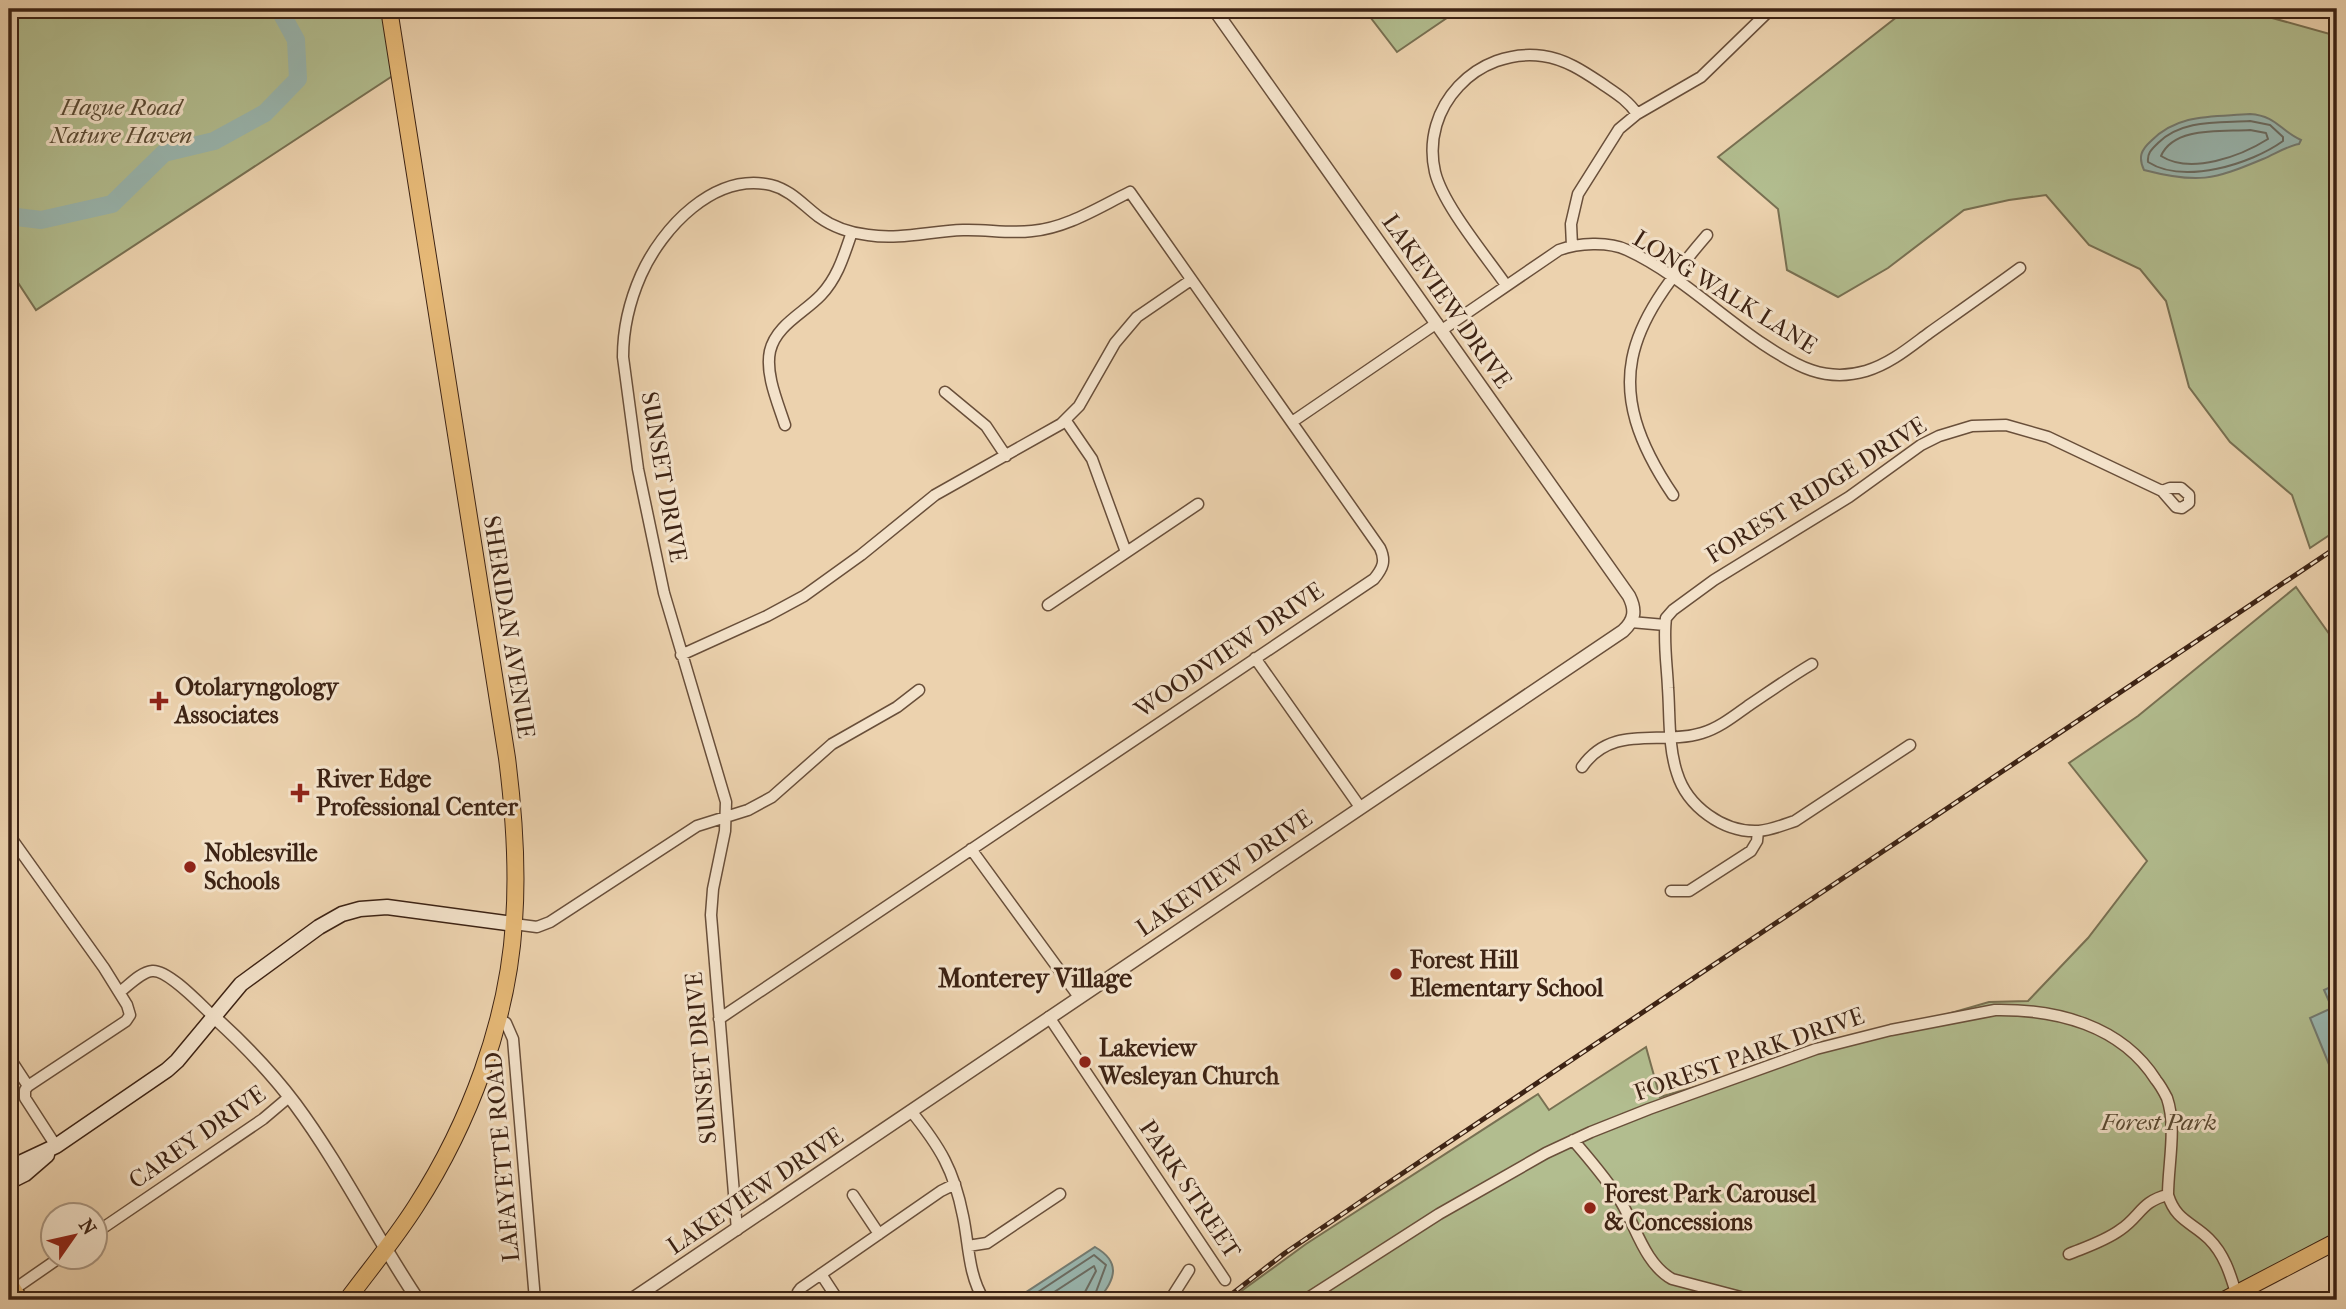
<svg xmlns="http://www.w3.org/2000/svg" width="2346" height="1309" font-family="'IM FELL French Canon',serif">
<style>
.green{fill:#b2bd8f;stroke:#787052;stroke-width:2}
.water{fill:#99b6af;stroke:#747b71;stroke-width:2}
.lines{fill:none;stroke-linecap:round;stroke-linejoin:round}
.shore{stroke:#6b6c62;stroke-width:2}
.river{stroke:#99b6af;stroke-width:18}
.minor-casing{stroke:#694f3a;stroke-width:13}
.tertiary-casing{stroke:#694f3a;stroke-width:15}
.secondary-casing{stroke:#3d2314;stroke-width:17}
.primary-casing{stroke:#3d2314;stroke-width:18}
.minor{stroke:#f3e2ca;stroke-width:10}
.tertiary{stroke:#f3e2ca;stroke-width:12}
.secondary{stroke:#f3e2ca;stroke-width:14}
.primary{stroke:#e6b977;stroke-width:16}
.rail-casing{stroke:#3d2314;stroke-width:5}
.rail{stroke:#f3e2ca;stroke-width:2.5;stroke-dasharray:8;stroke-linecap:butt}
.poi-dot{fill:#8f2418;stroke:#f3e2ca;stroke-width:2.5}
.labels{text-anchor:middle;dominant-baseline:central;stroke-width:6;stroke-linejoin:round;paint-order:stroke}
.park-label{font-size:24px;font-style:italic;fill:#5a4a33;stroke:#f3e2ca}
.street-label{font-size:24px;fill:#3d2314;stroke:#f3e2ca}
.poi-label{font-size:24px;font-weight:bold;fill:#3d2314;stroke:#f3e2ca;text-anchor:start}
.neighbourhood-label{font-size:26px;font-weight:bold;fill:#3d2314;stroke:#f3e2ca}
</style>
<rect width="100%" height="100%" fill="#ecd2ae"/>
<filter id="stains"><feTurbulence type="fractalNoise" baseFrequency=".00286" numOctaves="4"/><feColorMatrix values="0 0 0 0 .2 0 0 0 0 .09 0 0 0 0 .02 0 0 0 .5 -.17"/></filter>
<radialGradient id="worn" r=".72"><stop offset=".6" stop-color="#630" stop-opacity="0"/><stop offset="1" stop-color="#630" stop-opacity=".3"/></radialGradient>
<!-- green -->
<path class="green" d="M9,9h380l11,62 -364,239 -27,-41z
M1364,9h96l-63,43z
M1907,9h333l97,27v494l-27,18 -18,-53 -62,-53 -41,-55 -23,-86 -26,-32 -51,-24 -43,-50 -37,5 -45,10 -76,58 -50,29 -51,-27 -9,-61 -60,-52z
M2296,587l41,58v597l-110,58h-998l77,-56 232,-150 11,16 97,-63 14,50 329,-95 39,-1 60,-63 59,-77 -78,-98 69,-47z"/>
<!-- water -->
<path class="water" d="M2250,114c27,2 29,16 51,26l-2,4c-12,2 -24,10 -36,15 -50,21 -65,25 -119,11 -6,-13 -3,-20 7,-29 27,-28 63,-24 99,-27z
M2337,984v100l-27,-66 22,-10 -8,-18z
M1095,1247c26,15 21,32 3,53h-84z"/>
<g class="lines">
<!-- shore -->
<path class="shore" d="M2250,121l20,4 13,12v4c-32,23 -99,44 -135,21 -1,-9 4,-13 10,-19 24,-24 61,-20 92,-22z
M2250,130l16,3 2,6c-27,17 -77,36 -107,17 13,-30 62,-24 89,-26z
M1026,1300l68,-45 12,10 -13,35
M1042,1300l52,-34 2,5 -11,21 -1,8"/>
<!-- river -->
<path class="river" d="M9,216l32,4 71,-16 52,-51 50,-12 51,-28 33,-34 -2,-39 -17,-31"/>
<defs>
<path id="minor" d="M1572,246l-1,-22 7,-30 41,-65 18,-15 64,-37 70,-68
M1506,285c-20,-29 -63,-80 -71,-113 -15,-65 42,-125 108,-116 22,3 40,15 58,27 13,9 27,17 36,31
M1442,330l117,-80c19,-7 49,-9 68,0 50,23 91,64 136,94 33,22 62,39 103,27 24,-7 44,-24 63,-38 31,-22 61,-43 91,-65
M945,392l41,34 20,30
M1066,421l26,38 34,93
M1292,422l145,-99
M785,425c-7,-22 -20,-51 -15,-74 6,-26 34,-38 51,-56 17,-18 23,-40 31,-63
M1673,495c-74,-110 -46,-167 34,-260
M1048,605l150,-101
M1631,622l34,3
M681,655l86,-39 37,-20 57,-41 74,-60 126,-71 18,-18 36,-63 22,-26 54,-37
M1255,658l105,149
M1910,745l-115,76c-12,4 -24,9 -36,10 -36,2 -72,-25 -82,-58 -9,-27 -7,-58 -9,-85 -1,-23 -5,-48 -2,-70l7,-8 41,-30 135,-83 72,-52 18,-9 33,-10 34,-1 42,12 114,54 14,16 6,1 7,-5v-8l-8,-7h-11l-8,3
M1582,767c31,-44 77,-21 120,-34 17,-5 32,-17 46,-27 21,-14 42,-29 64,-42
M9,835l95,133 23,37 3,10 -4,6 -98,65
M971,849l108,148
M1671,891h18l62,-40 6,-10 1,-10
M514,924l23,3 13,-5 147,-96 51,-16 24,-13 60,-53 65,-37 22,-17
M120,992c9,-7 21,-20 32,-21 16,-2 50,35 62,46
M497,1017l9,6 7,16 22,261
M1049,1017l176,263
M719,1019l655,-440c9,-11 12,-18 6,-31l-250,-356c-31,15 -63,36 -98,39 -23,3 -46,-2 -69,-1 -32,1 -63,10 -95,5 -17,-2 -35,-8 -49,-18 -16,-12 -28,-27 -48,-32 -57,-13 -109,43 -130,90 -11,25 -18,55 -18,82l15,112 26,124 62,209 -1,29 -12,58 -2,26 26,315
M9,1057l19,29 -3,4v8l31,48
M911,1111c29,36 43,59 52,105 6,28 5,59 21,84
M1573,1140c17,20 34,39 48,62 15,25 24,62 51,77l80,21
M853,1195l26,39
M94,1234l169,-115 26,-22
M968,1246l19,-3 73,-49
M2069,1254c17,-7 36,-13 51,-24 20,-13 21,-29 48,-35
M821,1274l17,26
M13,1290l49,-34
M802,1300l-4,-8 3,-4 140,-97 14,-7
M1170,1300l19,-30
M1305,1300l134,-86 107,-61 45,-21 58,-23 167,-60 75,-19 104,-20c61,-1 126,15 161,70 4,5 8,12 11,18 10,29 1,67 1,97 8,26 24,27 41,44 15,15 21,34 27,54"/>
<path id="tertiary" d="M214,1017c30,27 57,55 81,87 46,62 80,132 123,196
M631,1300l992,-669c12,-11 13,-21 6,-35l-415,-587"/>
<path id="secondary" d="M9,1168l47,-22 111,-76 10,-9 64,-77 78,-57 23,-13 18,-5 27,-2 127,17
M9,1182l16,-8 22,-19"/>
<path id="primary" d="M9,1283l11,17
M347,1300c23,-31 48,-61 69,-94 53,-82 92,-185 98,-284 4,-55 0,-109 -7,-164l-118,-749
M2224,1300l113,-59"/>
</defs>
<!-- minor casing -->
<use href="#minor" class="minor-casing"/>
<!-- tertiary casing -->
<use href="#tertiary" class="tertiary-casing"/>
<!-- secondary casing -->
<use href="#secondary" class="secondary-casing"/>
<!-- primary casing -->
<use href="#primary" class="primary-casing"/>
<!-- minor -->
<use href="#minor" class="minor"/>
<!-- tertiary -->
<use href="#tertiary" class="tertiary"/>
<!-- secondary -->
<use href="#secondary" class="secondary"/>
<!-- primary -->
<use href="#primary" class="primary"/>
<defs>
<path id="rail" d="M1224,1300l61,-47 106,-72 946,-634"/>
</defs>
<!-- rail casing -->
<use href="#rail" class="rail-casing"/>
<!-- rail -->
<use href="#rail" class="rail"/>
</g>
<!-- markers -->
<g class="poi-dot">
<path d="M155.5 690.5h7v7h7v7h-7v7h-7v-7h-7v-7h7z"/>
<path d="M296.5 782.5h7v7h7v7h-7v7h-7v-7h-7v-7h7z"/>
<circle cx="190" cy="867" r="7"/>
<circle cx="1396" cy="974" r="7"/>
<circle cx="1085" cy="1062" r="7"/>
<circle cx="1590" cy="1208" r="7"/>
</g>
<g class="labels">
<!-- park labels -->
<g class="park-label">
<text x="121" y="107">Hague Road<tspan x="121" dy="28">Nature Haven</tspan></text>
<text x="2159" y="1122">Forest Park</text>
</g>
<!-- street labels -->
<g class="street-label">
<text transform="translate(1725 292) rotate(32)">LONG WALK LANE</text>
<text transform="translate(1447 301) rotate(55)">LAKEVIEW DRIVE</text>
<text transform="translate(664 477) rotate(80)">SUNSET DRIVE</text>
<text transform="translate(1816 490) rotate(-32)">FOREST RIDGE DRIVE</text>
<text transform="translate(509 627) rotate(81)">SHERIDAN AVENUE</text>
<text transform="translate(1229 650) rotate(-34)">WOODVIEW DRIVE</text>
<text transform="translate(1224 873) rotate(-34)">LAKEVIEW DRIVE</text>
<text transform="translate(1749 1054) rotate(-19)">FOREST PARK DRIVE</text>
<text transform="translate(701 1058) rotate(-95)">SUNSET DRIVE</text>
<text transform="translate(197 1137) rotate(-35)">CAREY DRIVE</text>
<text transform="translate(502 1157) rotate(-95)">LAFAYETTE ROAD</text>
<text transform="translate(1190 1189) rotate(56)">PARK STREET</text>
<text transform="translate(755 1191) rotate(-34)">LAKEVIEW DRIVE</text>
</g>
<!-- poi labels -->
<g class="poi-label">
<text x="175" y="687">Otolaryngology<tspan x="175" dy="28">Associates</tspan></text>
<text x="316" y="779">River Edge<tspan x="316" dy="28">Professional Center</tspan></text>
<text x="204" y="853">Noblesville<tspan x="204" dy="28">Schools</tspan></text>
<text x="1410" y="960">Forest Hill<tspan x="1410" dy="28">Elementary School</tspan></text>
<text x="1099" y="1048">Lakeview<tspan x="1099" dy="28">Wesleyan Church</tspan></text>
<text x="1604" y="1194">Forest Park Carousel<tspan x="1604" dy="28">&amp; Concessions</tspan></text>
</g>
<!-- neighbourhood labels -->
<g class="neighbourhood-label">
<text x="1035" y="978">Monterey Village</text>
</g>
</g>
<!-- margin -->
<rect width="2346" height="1309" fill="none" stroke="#ecd2ae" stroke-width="35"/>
<rect x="10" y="10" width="2325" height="1288" fill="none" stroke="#3d2314" stroke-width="3.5"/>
<rect x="18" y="18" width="2311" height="1274" fill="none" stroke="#3d2314" stroke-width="2"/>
<!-- north arrow -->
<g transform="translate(74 1236) rotate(56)"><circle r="33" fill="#f3e2ca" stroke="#aa9681" stroke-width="2"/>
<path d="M0-5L12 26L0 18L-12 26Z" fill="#8f2418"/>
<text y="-10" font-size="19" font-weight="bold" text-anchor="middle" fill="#3d2314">N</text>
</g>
<rect width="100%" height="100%" filter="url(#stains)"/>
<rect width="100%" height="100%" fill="url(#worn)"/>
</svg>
